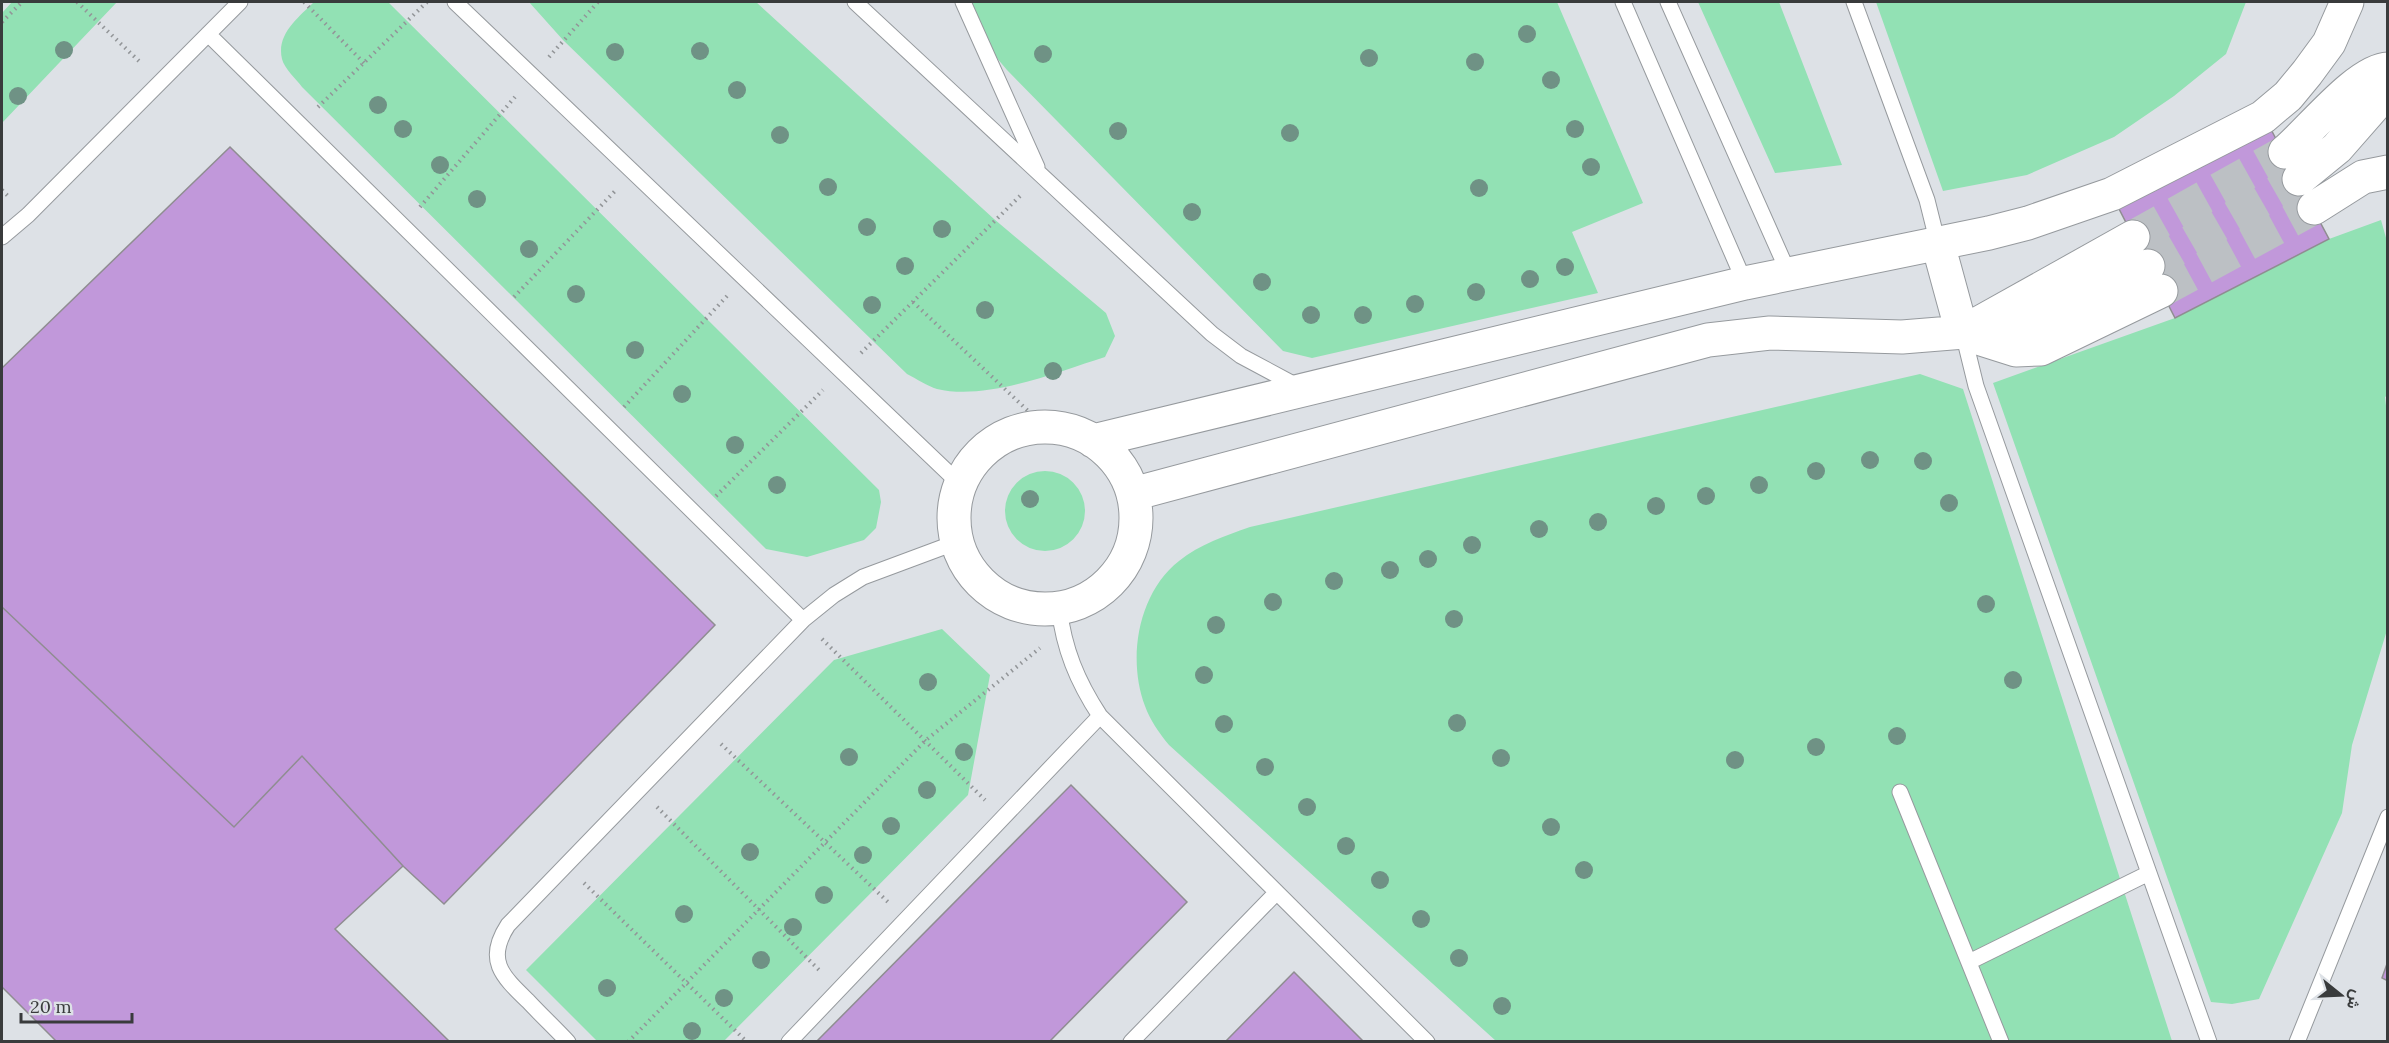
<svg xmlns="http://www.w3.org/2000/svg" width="2389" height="1043" font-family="Lora,Vazirmatn,serif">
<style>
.grass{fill:#92e1b4}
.building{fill:#c198da;stroke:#8f8d91;stroke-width:1.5}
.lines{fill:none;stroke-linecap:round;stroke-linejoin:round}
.secondary-tunnel{stroke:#bcc0c4;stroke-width:33;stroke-dasharray:33 16;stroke-linecap:butt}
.lane-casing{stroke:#969a9e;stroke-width:17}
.secondary-casing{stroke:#969a9e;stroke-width:35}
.path{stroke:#929598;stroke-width:4;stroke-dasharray:1.5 4.5;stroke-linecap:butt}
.lane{stroke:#fff;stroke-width:15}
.secondary{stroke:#fff;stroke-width:33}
.tree{fill:#6f9285}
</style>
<rect width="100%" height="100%" fill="#dde1e6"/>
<!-- grass -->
<path class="grass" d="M12,2h105l-115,121v-110z
M314,2h74l491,488 2,12 -5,26 -12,12 -57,17 -41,-8 -464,-462c-6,-8 -18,-19 -20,-28 -6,-25 17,-42 32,-57z
M529,2h227l238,217 112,94 9,23 -10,21c-48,15 -118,44 -168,32 -10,-3 -20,-10 -30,-15l-344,-334z
M960,2h597l86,201 -71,29 26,61 -286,65 -29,-7 -276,-281 -16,-19z
M1698,2h81l63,163 -67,8z
M1876,2h370l-20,52 -52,42 -60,41 -87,38 -84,16z
M2381,220l7,25v150l-3,2 3,26 -1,207 -35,115 -10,68 -83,186 -27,5 -21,-2 -218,-619 182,-65 154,-79z
M1920,374l43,15 209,652h-676l-327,-296c-10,-12 -19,-25 -24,-39 -18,-47 -7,-113 34,-145 21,-17 46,-25 71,-34z
M1005 511a40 40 0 1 1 80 0a40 40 0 1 1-80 0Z
M942,629l48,46 -22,120 -244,246h-127l-71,-71 308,-310z"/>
<!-- building -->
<path class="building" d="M2266,120l63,119 -154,79 -59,-115z
M230,147l485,478 -271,279 -41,-38 -101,-110 -68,71 -232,-220v-239z
M2,607l232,220 68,-71 101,110 -68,63 115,113h-393l-55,-55z
M1071,785l116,117 -138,140h-233z
M2388,961v20l-6,-3z
M1294,972l70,70h-139z"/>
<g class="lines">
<!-- secondary-tunnel -->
<path class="secondary-tunnel" d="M2133,237l152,-85
M2148,266l151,-87
M2161,291l153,-83"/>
<defs>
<path id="lane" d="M455,2l506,483
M855,2l357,332 29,22 56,30
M963,2l74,165
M1623,2l122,281
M1668,2l121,272
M1854,2l73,198 11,44
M208,34l595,586
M2,237l26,-22 212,-213
M1963,333l13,53 233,656
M1059,608c5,41 18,73 41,108l327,326
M1900,792l101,250
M1969,962l180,-89
M568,1042c-13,-14 -27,-27 -40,-41 -26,-25 -43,-41 -20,-76l295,-305 31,-25 29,-18 94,-35
M789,1042l311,-326
M1131,1042l145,-149
M2297,1042l91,-225"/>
<path id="secondary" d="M2285,152c25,-21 73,-82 103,-83
M2299,179l38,-31 51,-58
M2314,208l49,-31 25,-5
M1938,244l24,88
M1972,327l161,-90
M1975,337l41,13 25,-1 120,-58
M954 518a91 91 0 1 1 182 0a91 91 0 1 1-182 0Z
M1093,441l652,-158 244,-50 39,-10 84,-29 151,-77 25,-21 19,-23 22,-30 18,-41
M1133,494l575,-154 62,-7 132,4 112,-9 11,-3 123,-59"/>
</defs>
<!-- lane casing -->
<use href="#lane" class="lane-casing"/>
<!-- secondary casing -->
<use href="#secondary" class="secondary-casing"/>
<!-- path -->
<path class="path" d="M77,2l64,61
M304,2l60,61
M2,22l20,-20
M549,57l49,-55
M318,107l109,-105
M2,190l8,8
M420,207l95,-110
M514,297l102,-107
M913,302l132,125
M861,353l161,-159
M624,407l103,-111
M716,496l107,-106
M822,639l163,161
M721,744l167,158
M657,807l164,165
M584,883l163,159
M628,1042l298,-302 114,-92"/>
<!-- lane -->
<use href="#lane" class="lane"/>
<!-- secondary -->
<use href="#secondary" class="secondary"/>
</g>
<!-- trees -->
<g class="tree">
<circle cx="1527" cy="34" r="9"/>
<circle cx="64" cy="50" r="9"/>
<circle cx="700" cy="51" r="9"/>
<circle cx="615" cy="52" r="9"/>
<circle cx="1043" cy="54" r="9"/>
<circle cx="1369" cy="58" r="9"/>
<circle cx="1475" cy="62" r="9"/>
<circle cx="1551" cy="80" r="9"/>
<circle cx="737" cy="90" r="9"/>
<circle cx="18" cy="96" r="9"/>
<circle cx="378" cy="105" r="9"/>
<circle cx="403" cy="129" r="9"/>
<circle cx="1575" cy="129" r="9"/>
<circle cx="1118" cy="131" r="9"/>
<circle cx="1290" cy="133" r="9"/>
<circle cx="780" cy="135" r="9"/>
<circle cx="440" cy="165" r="9"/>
<circle cx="1591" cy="167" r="9"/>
<circle cx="828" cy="187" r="9"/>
<circle cx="1479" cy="188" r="9"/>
<circle cx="477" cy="199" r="9"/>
<circle cx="1192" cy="212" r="9"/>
<circle cx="867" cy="227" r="9"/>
<circle cx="942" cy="229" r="9"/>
<circle cx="529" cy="249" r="9"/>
<circle cx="905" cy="266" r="9"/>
<circle cx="1565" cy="267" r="9"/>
<circle cx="1530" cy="279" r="9"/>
<circle cx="1262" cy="282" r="9"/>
<circle cx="1476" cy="292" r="9"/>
<circle cx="576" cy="294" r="9"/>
<circle cx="1415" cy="304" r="9"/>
<circle cx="872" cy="305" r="9"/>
<circle cx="985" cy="310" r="9"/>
<circle cx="1311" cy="315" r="9"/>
<circle cx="1363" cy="315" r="9"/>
<circle cx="635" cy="350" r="9"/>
<circle cx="1053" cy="371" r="9"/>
<circle cx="682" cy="394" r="9"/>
<circle cx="735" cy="445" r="9"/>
<circle cx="1870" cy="460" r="9"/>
<circle cx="1923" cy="461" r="9"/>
<circle cx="1816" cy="471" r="9"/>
<circle cx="777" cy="485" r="9"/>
<circle cx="1759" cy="485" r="9"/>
<circle cx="1706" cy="496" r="9"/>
<circle cx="1030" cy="499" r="9"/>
<circle cx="1949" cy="503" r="9"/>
<circle cx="1656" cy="506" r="9"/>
<circle cx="1598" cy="522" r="9"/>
<circle cx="1539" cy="529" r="9"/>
<circle cx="1472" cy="545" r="9"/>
<circle cx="1428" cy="559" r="9"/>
<circle cx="1390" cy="570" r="9"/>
<circle cx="1334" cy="581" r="9"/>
<circle cx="1273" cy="602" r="9"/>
<circle cx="1986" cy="604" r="9"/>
<circle cx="1454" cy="619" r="9"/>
<circle cx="1216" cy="625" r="9"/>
<circle cx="1204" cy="675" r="9"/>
<circle cx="2013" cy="680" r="9"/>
<circle cx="928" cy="682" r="9"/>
<circle cx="1457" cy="723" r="9"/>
<circle cx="1224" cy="724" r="9"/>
<circle cx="1897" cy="736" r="9"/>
<circle cx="1816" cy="747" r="9"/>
<circle cx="964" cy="752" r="9"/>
<circle cx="849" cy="757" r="9"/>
<circle cx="1501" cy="758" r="9"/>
<circle cx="1735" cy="760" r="9"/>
<circle cx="1265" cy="767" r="9"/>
<circle cx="927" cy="790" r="9"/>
<circle cx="1307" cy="807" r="9"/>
<circle cx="891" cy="826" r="9"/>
<circle cx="1551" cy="827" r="9"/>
<circle cx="1346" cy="846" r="9"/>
<circle cx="750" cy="852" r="9"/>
<circle cx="863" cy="855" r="9"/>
<circle cx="1584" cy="870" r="9"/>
<circle cx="1380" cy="880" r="9"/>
<circle cx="824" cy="895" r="9"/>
<circle cx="684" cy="914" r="9"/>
<circle cx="1421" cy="919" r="9"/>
<circle cx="793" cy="927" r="9"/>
<circle cx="1459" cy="958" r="9"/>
<circle cx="761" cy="960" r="9"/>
<circle cx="607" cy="988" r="9"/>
<circle cx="724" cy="998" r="9"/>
<circle cx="1502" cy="1006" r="9"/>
<circle cx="692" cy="1031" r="9"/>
</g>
<!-- border -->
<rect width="2389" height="1043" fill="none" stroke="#393b3c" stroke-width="6"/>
<!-- north arrow -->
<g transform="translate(2341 995) rotate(108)" stroke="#dde1e6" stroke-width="4.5" paint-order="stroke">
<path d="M0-4.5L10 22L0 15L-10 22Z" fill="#393b3c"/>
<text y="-9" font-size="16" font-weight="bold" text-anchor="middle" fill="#393b3c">ش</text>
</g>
<!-- scale -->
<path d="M21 1013v9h111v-9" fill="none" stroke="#393b3c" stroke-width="3"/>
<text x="30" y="1013" font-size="18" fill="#393b3c" stroke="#dde1e6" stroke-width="4.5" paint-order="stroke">20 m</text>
</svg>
